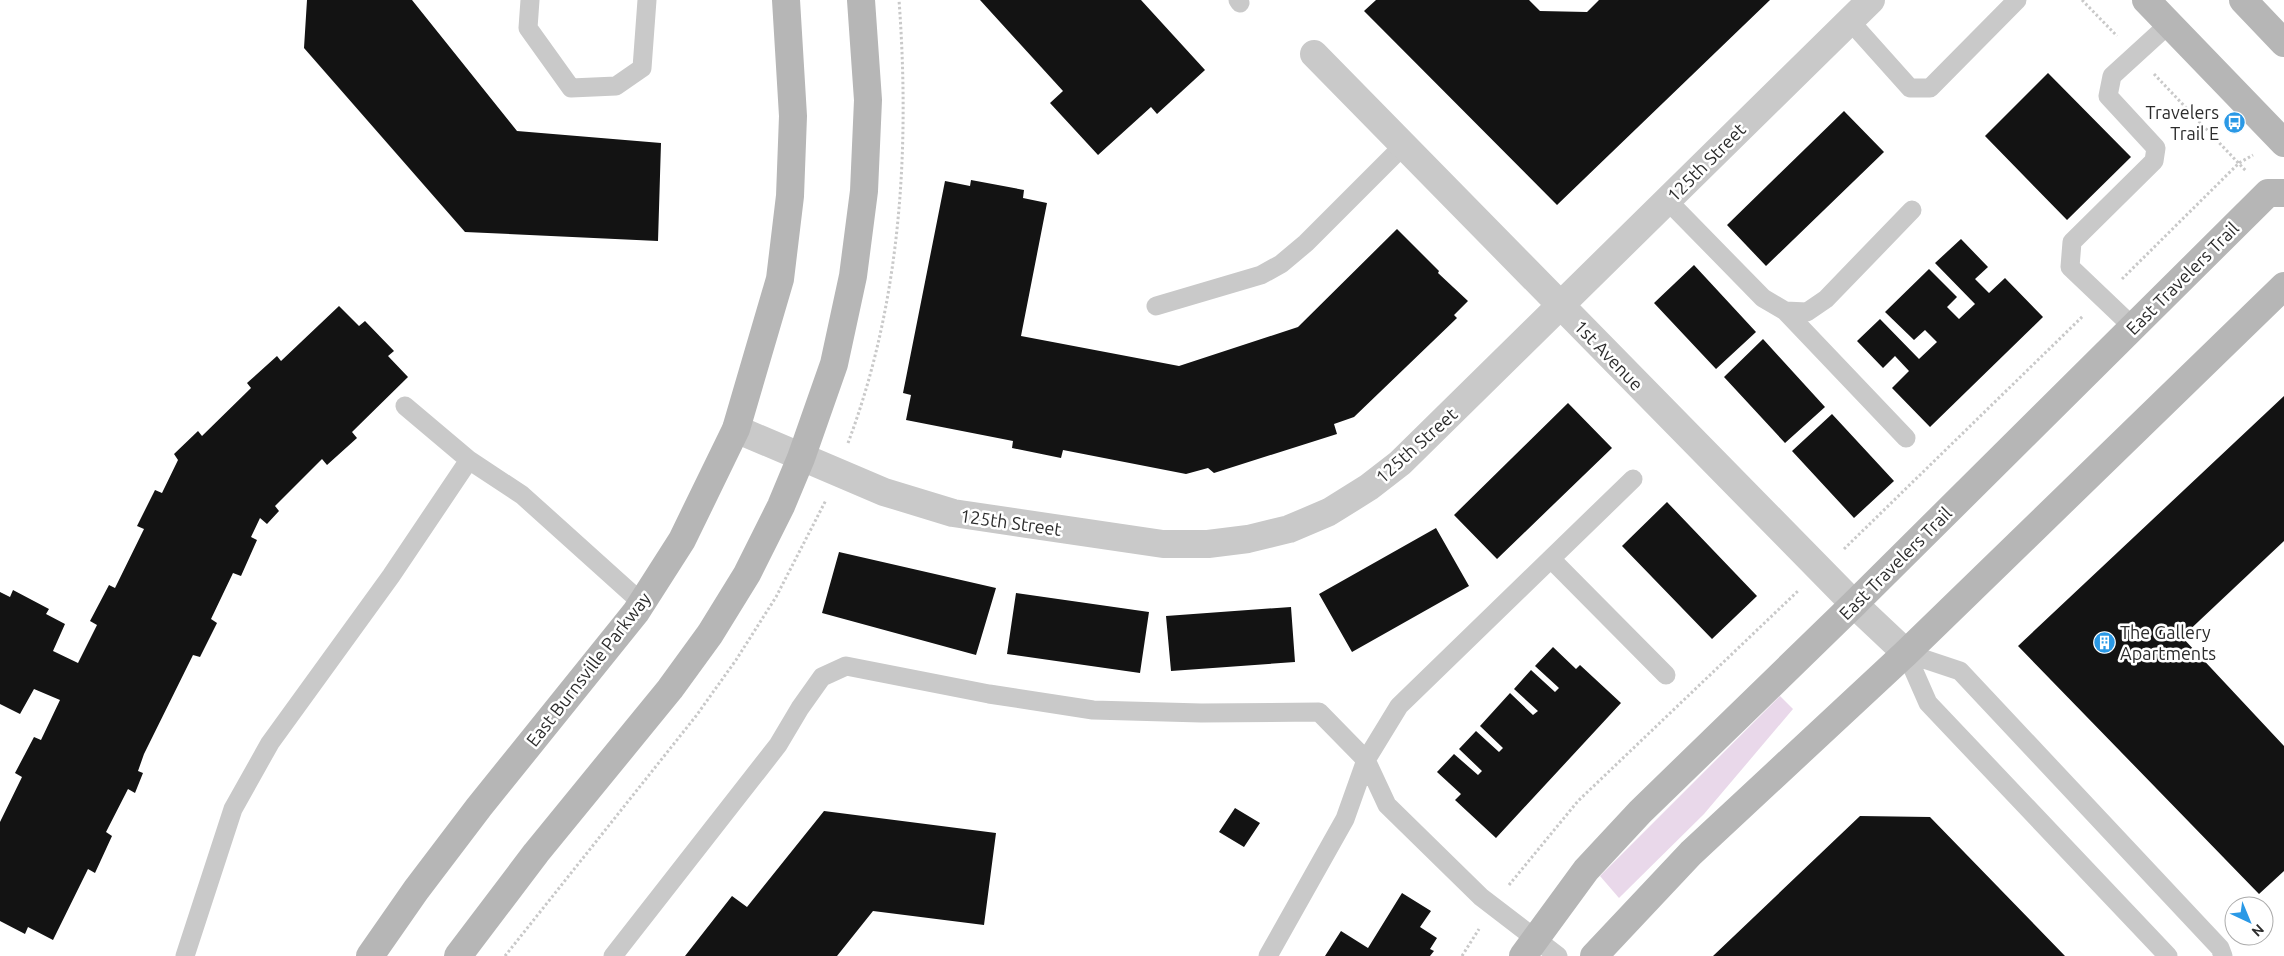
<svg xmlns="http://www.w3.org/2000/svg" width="2284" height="956" font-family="Ubuntu,sans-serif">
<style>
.green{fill:#e9d8ea}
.building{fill:#131313}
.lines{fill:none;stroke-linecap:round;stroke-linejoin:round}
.path{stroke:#c9c9c9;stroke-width:3;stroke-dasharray:2.5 2.5;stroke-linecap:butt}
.lane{stroke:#c9c9c9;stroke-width:19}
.street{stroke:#c9c9c9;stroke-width:28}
.secondary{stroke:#b6b6b6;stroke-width:28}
.labels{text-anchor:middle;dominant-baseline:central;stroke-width:5;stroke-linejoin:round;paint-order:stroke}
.poi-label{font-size:18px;fill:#2c2c2c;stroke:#fff;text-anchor:end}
.street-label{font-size:18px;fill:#2c2c2c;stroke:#fff}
</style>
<rect width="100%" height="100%" fill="#fff"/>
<!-- green -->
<path class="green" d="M1780,696l13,13 -89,105 -85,84 -19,-22z"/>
<!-- building -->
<path class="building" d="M307,0h105l105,131 144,12 -3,98 -193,-9 -161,-184z
M980,0h161l64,70 -48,44 -6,-7 -53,48 -48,-52 13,-12z
M1376,0h153l11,11 47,1 12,-12h171l-213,205 -193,-194z
M2048,73l83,84 -64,63 -82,-84z
M1844,111l40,41 -118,114 -39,-41z
M971,180l53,10 -1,8 24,5 -26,133 158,30 119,-39 99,-98 42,42 -1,2 30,28 -14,14 3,3 -103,99 -20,7 3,10 -123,39 -6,-5 -22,6 -123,-24 -2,8 -49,-10 1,-7 -107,-21 5,-25 -8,-2 42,-212 25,5z
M1961,239l27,28 -13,12 14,14 16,-15 38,39 -113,110 -38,-39 17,-17 -14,-15 -12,12 -26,-27 23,-22 39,40 18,-17 -12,-12 -11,10 -29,-28 44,-43 28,28 -10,10 12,12 16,-15 -40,-41z
M1694,265l62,67 -40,37 -62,-66z
M339,306l20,20 6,-5 29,30 -6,5 20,21 -56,55 5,6 -30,27 -5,-6 -47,47 4,5 -12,13 -7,-6 -9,19 6,3 -16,36 -8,-3 -22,46 6,4 -17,34 -7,-2 -49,99 -6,17 5,2 -8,20 -7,-4 -22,43 6,4 -17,37 -7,-4 -35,71 -25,-13 -3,7 -25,-13v-99l22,-45 -7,-4 19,-36 7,3 19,-40 -26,-11 -14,25 -20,-10v-112l10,5 3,-7 36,19 -3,5 19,10 -12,27 25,12 19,-38 -7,-4 19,-36 6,3 29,-59 -7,-3 18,-36 7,3 16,-33 -4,-6 24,-23 4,5 49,-48 -4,-5 30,-27 4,5z
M1763,339l62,68 -40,36 -61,-66z
M2284,396v145l-102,96 102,109v125l-25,23 -241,-248z
M1568,403l44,45 -115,111 -43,-44z
M1832,414l62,67 -40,37 -62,-67z
M1667,502l90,94 -45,43 -90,-93z
M1436,528l33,58 -117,66 -33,-58z
M839,552l157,36 -20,67 -154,-42z
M1016,593l133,19 -9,61 -133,-19z
M1291,607l4,55 -124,9 -5,-55z
M1553,647l23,22 4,-4 41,38 -125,135 -41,-38 6,-6 -24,-22 17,-18 24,21 4,-4 -23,-22 17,-18 23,21 4,-4 -23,-22 30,-33 23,22 5,-4 -24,-22 17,-19 24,22 4,-4 -24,-22z
M1235,808l25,15 -16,24 -25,-15z
M824,811l172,22 -12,92 -111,-14 -36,45h-152l47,-60 15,11z
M1860,816l70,1 135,139h-352z
M1402,893l29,18 -11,16 17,11 -7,11 4,2 -4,5h-105l16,-25 27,17z"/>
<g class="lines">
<!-- path -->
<path class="path" d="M2082,0l35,36
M2154,74l92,97
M2122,279l117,-116 14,-8
M848,443c53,-141 62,-294 51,-443
M1844,549l239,-233
M1509,885l69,-84 221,-211
M505,956l191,-240 40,-56 40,-63 50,-97
M1462,956l17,-27"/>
<!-- lane -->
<path class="lane" d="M530,0l-2,28 43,60 45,-2 26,-18 5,-68
M1238,0l2,3
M1850,21l60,67h20l87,-88
M1667,200l96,98 22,13 22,1 19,-13 86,-89
M1156,306l105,-31 20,-11 25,-21 98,-98
M1785,311l121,127
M2133,327l-63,-60 2,-25 82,-81 2,-13 -48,-52 4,-20 57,-52
M405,406l64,54
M1551,559l115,116
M1906,653l54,18 260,277 3,8
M1906,653l22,50 240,253
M185,956l48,-147 37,-66 121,-167 78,-116 53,35 120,108
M613,956l165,-211 22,-37 22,-31 24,-11 143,28 104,16 108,3 118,-1 47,48 21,45 94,92 77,59
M1268,956l77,-137 21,-59 33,-54 234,-227"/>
<!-- street -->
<path class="street" d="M1314,54l540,550 52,49
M736,429l148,63 69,21 210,31h45l40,-5 41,-10 40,-17 40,-25 31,-24 471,-463"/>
<!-- secondary -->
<path class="secondary" d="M2146,0l138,143
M2243,0l41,43
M370,956l46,-66 63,-83 157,-195 46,-72 54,-111 44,-150 10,-83 3,-80 -7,-116
M458,956l78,-103 134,-164 40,-55 37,-60 34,-68 20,-48 33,-94 19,-88 11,-85 4,-91 -7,-100
M1523,956l63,-86 54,-58 214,-208 414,-411h16
M1594,956l97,-103 215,-200 378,-367"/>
</g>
<!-- icons -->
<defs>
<symbol id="bus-disc" viewBox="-11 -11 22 22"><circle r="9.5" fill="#2a99e6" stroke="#fff"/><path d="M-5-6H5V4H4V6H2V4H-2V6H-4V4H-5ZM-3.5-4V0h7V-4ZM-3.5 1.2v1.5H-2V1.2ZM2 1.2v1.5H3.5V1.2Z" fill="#fff"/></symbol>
<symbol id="building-disc" viewBox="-11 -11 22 22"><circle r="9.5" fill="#2a99e6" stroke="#fff"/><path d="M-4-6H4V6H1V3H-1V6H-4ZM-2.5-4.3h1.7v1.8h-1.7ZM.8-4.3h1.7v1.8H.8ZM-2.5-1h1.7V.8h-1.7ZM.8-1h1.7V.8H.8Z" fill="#fff"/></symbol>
</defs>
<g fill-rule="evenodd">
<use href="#bus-disc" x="2222" y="110" width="25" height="25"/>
<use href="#building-disc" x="2092" y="630" width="25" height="25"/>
</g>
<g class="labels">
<!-- poi labels -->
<g class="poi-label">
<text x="2219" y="112">Travelers<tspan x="2219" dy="21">Trail E</tspan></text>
<text x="2120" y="632" text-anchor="start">The Gallery<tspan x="2120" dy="21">Apartments</tspan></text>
</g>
<!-- street labels -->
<g class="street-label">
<text transform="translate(1706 162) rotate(-45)">125th Street</text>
<text transform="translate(2182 278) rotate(-45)">East Travelers Trail</text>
<text transform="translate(1609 355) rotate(46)">1st Avenue</text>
<text transform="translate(1416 445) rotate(-42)">125th Street</text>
<text transform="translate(1011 522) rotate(8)">125th Street</text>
<text transform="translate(1895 563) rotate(-45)">East Travelers Trail</text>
<text transform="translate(588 669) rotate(-52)">East Burnsville Parkway</text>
</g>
</g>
<!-- north arrow -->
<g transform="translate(2249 921) rotate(136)"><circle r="24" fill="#ffffff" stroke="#ababab"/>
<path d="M0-4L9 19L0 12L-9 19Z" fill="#2a99e6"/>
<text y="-8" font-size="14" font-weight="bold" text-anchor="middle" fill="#2c2c2c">N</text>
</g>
</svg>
